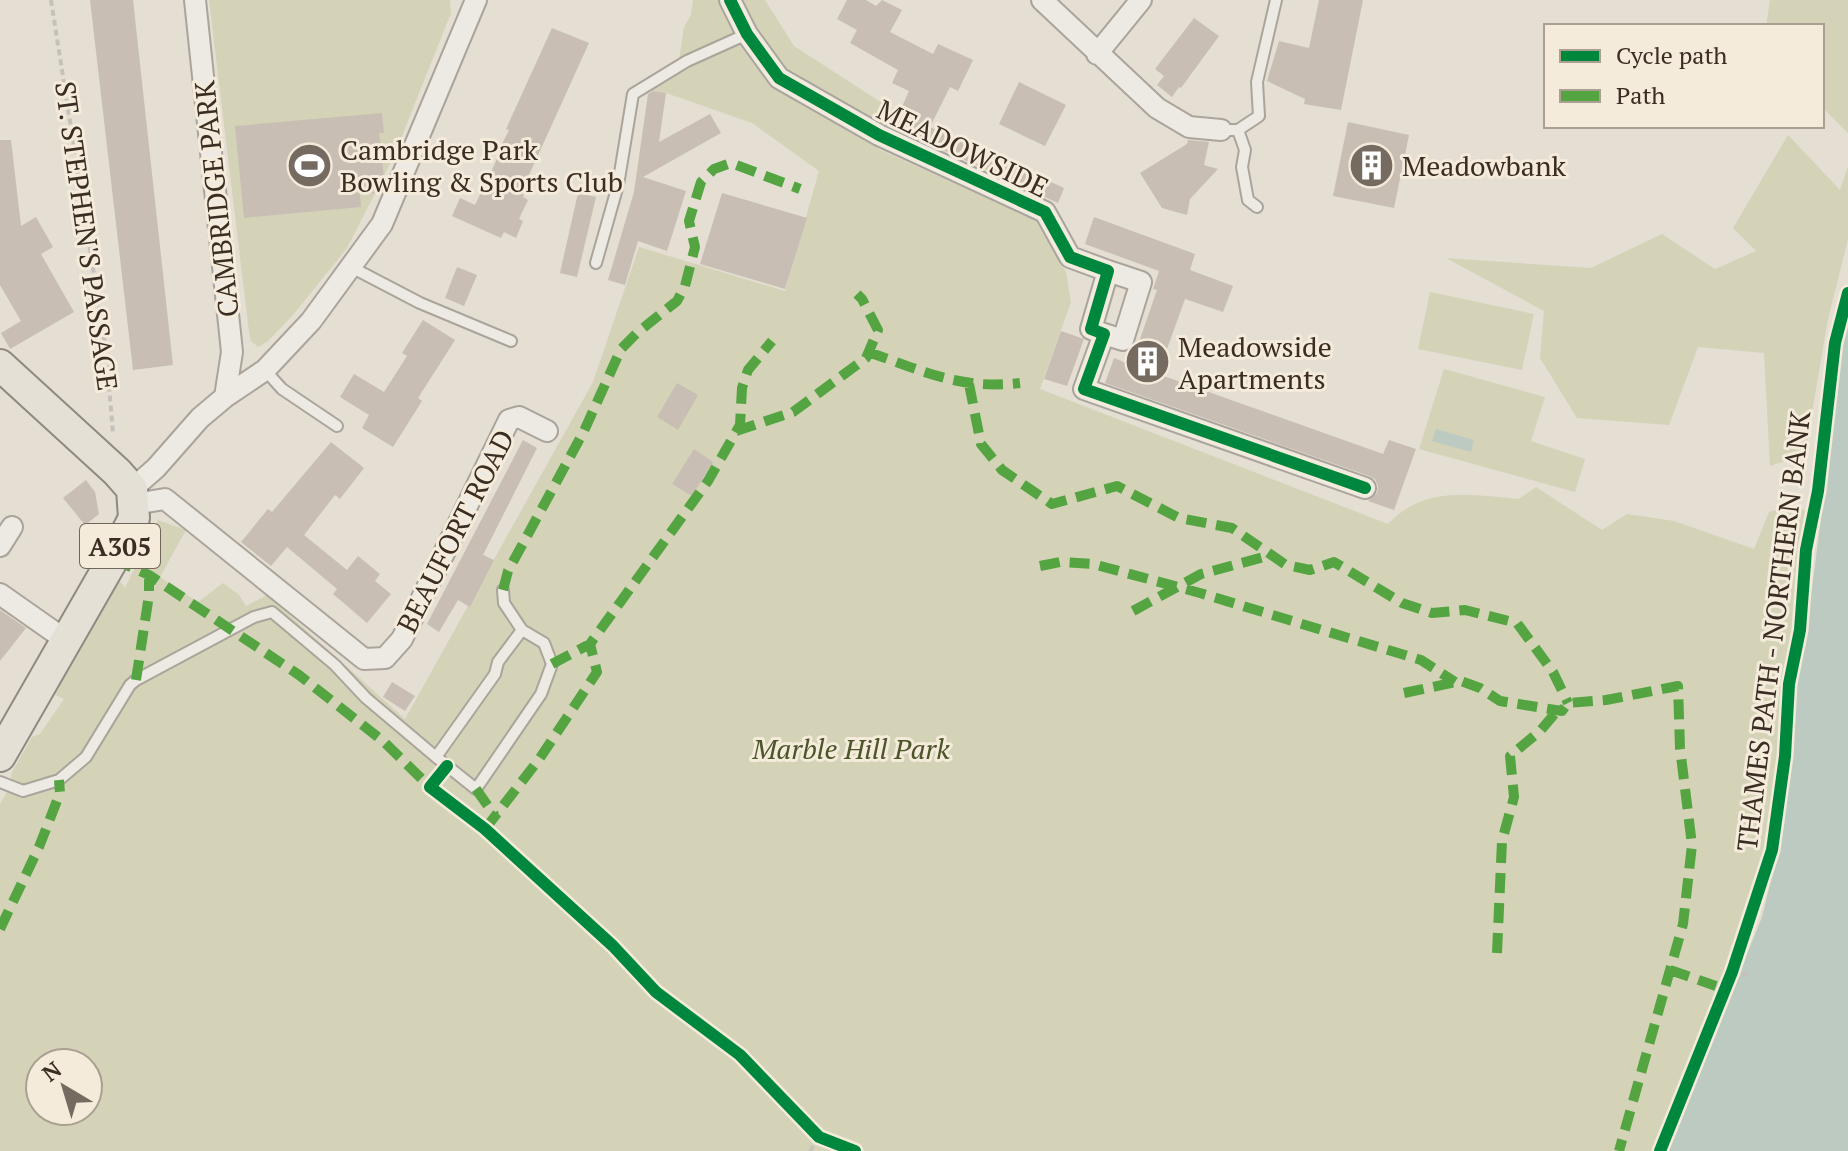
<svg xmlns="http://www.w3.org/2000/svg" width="1848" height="1151" font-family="'PT Serif',serif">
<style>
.green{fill:#d4d3b7;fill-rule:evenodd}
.water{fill:#bccac2}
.building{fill:#c8beb4}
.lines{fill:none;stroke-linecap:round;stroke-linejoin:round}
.service-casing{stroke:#aaa49b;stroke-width:14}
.minor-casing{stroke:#aaa49b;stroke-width:24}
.primary-casing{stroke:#908982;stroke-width:34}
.path{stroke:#c6c1ba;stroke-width:4;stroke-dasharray:6 4;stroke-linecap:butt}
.service{stroke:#edeae4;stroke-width:10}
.minor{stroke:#edeae4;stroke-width:20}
.primary{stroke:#e5e0d6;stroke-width:30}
.quiet{stroke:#54a442;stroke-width:10;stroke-dasharray:20 10;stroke-linecap:butt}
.cycleway-casing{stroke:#f4ebdb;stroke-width:17}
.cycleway{stroke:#00873e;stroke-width:12}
.labels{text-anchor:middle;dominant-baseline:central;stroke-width:6;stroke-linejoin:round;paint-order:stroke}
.shield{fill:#f4ebdb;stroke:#72665a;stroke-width:2}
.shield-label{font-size:26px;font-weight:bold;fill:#3a2d23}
.street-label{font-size:28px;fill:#3a2d23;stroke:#f4ebdb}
.poi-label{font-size:28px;fill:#3a2d23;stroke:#f4ebdb;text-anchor:start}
.park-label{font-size:28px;font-style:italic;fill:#4d552b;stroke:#f4ebdb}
</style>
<rect width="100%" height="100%" fill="#e4ded3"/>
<!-- green -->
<path class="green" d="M209,0h241l1,13 -57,143 -47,92 -54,67 -25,26 -10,6 -7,-6 -2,-9z
M693,0h72l29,46 99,64 -15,39 157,71 31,52 5,30 -31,87 348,135c37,-39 83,-29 131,-25l17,-12 66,43 25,-16 47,7 80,28 15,-37 22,-7 26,10 -49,328 -21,73 -30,85 -61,150h-1656v-347l9,-16 3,-16 20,-35 8,-3 24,-35 -9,-4 62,-118 8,11 33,-68 28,10 -26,47 38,25 25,-19 16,12 7,11 21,-11 138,124 188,-337 46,-135 146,44 34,-120 -67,-48 -86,-30 -18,-3 29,-17 7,-46 7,-12zM40,1063h48v48h-48z
M1770,0h78v133l-26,-26v-81h-56z
M1788,135l52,55 8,-24v73l-20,80 -23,135 -35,12 -6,-113 -66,-6 -29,78 -92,-7 -37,-60 4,-47 -98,-53 145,10 71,-34 53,35 41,-18 -23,-23z
M1430,292l104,22 -12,56 -104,-21z
M1444,369l101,28 -14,44 54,18 -10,33 -156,-43z"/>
<!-- water -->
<path class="water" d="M1848,315v836h-181l95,-234 22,-91 9,-128 16,-87 13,-100 15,-157z
M1436,429l38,11 -3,12 -39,-11z"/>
<!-- building -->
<path class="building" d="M90,0h43l40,365 -40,5z
M847,0h19l10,6 6,-6 20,10 -12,22 43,22 5,-10 35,16 -15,31 -8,-4 -20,40 134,61 -6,15 -165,-76 16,-36 -17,-8 6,-13 -48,-27 7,-13 -20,-11z
M1319,0h44l-22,110 -37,-6 1,-5 -38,-18 12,-40 30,7z
M1194,18l25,18 -38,52 -2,-1 -7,10 -15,-12 7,-9 -9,-7z
M552,28l37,15 -65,143 3,1 -4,10 5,3 -9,19 4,2 -7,17 -12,-6 -3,6 -49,-22 8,-18 15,7 24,-50 -2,-1 12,-24 -3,-1z
M1019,82l47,23 -21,41 -46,-22z
M653,91l13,2 -7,49 51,-28 11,19 -78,44 43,14 -19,60 -29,-10 -13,44 -17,-5 26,-88 14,-98z
M382,113l2,20h-5l5,45 -7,15 -17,1 1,13 -117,11 -9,-92z
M1348,122l61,13 -15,73 -61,-12z
M0,140h11l10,86 15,-9 17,30 -12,7 33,58 -64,37 -9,-16 20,-12 -21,-36z
M1188,140l21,2 -5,23 14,4 -28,30 -3,16 -25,-7 -22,-35 47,-29z
M578,193l18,4 -19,80 -17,-4z
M722,193l85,25 -22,71 -85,-25z
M1094,217l101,37 -5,16 43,16 -10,26 -38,-13 -27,75 225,80 6,-14 27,9 -22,61 -26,-9 9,-8 1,-7 -3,-7 -6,-3 -264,-93 9,-25 17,7 26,-75 -4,-1 6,-18 -74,-27z
M457,267l20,8 -13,31 -19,-8z
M423,320l32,20 -37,58 4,3 -29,46 -31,-19 7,-13 -29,-18 14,-23 30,18 23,-36 -5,-3z
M1061,331l23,8 -17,47 -23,-7z
M677,383l21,12 -20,35 -21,-13z
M523,440l14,8 -54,107 11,5 -24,47 -12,-7 -19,32 -12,-8z
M331,442l33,26 -24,31 -5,-4 -31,40 43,35 11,-14 22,18 -5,7 16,13 -24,29 -34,-29 4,-5 -50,-42 -16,19 -30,-24 27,-33 4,3z
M694,449l19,13 -21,34 -20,-12z
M86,480l9,12 4,22 -14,11 -22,-27z
M0,610l26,18 -26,33z
M392,682l23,14 -10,15 -22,-14z"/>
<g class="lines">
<defs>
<path id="service" d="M1221,130h17l21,-14 -2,-34 19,-82
M1238,130l7,20 -3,17 6,33 9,7
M596,263l22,-78 15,-91 54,-33 60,-27
M351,267l69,36 91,38
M265,370l17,19 55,37
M503,590l1,13 18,27
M522,630l22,13 8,21 -11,30 -65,95 -40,-32 59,-83 3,-12z
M0,782l23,9 36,-11 27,-23 44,-72 6,-5 118,-63 18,-5 63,53 31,33 70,59"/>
<path id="minor" d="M195,0l37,352 -7,45
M730,0l17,34 32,44 100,57 166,77 25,45 38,14 -17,58 13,5 -20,55 281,99
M1042,0l115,108 32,19 32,3
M1097,54l44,-54
M1104,334l19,6 18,-58 -33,-11
M132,489l24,-21 44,-50 25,-21 40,-27 46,-49 71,-97 94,-224
M134,504l31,-5 199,160 21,-1 17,-19 107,-219 10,-3 28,14
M0,546l12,-19
M0,594l67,47"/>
<path id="primary" d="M0,365l117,107 15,17 2,29 -21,41 -113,197"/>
</defs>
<!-- service casing -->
<use href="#service" class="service-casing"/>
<!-- minor casing -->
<use href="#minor" class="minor-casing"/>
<!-- primary casing -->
<use href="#primary" class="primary-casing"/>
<!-- path -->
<path class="path" d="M51,0l55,351 7,82
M1732,972l20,4
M1716,986l10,4
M810,1151l9,-14"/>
<!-- service -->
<use href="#service" class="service"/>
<!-- minor -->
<use href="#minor" class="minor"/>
<!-- primary -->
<use href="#primary" class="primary"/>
<!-- quiet -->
<path class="quiet" d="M868,352c56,19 91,38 152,31
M969,384l12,60 21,26 50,34 65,-18 62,32 53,10 54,37 24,5 24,-8 68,41 30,10 33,-3 52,13 36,49 15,31
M736,431l57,-19 73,-54 12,-28 -16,-31 -5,-5
M113,559l36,16 150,100 84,66 47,46
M1040,566l20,-4 33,2 107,29 221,67 34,22
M503,590l5,-19 76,-140 37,-82 16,-16 40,-32 8,-15 10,-39 -6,-26 12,-39 13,-13 17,-6 69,26
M1133,611l68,-37 70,-19
M552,664l38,-20 118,-163 32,-56 2,-37 6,-18 24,-29
M136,680l13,-85v-20
M1404,693l57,-12 19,7 20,13 62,10 6,-8 38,-3 72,-14 2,62 12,97 -9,79 -64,227
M476,789l19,27
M485,829l55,-71 57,-86 -7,-28
M0,929l39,-82 21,-54 -1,-13
M1497,953l5,-112 12,-44 -4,-41 30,-25 17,-20
M1670,970l46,16"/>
<defs>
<path id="cycleway" d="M730,0l17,34 32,44 100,57 166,77 25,45 38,14 -17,58 13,5 -20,55 281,99
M447,766l-17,21 55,42 128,117 43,46 84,63 79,82 36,14
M1660,1151l72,-179 40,-122 13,-94 4,-72 11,-54 6,-80 12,-59 17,-148 13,-50"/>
</defs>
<!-- cycleway casing -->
<use href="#cycleway" class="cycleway-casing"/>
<!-- cycleway -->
<use href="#cycleway" class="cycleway"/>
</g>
<!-- icons -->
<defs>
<symbol id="stadium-disc" viewBox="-11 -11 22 22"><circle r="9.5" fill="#766b61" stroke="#f4ebdb"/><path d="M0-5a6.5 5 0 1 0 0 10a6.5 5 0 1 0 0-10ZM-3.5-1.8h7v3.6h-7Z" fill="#fff"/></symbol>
<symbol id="building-disc" viewBox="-11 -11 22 22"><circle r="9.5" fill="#766b61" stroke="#f4ebdb"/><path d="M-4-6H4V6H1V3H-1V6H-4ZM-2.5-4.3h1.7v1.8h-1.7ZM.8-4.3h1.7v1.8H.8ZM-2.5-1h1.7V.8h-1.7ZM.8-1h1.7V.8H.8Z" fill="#fff"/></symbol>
</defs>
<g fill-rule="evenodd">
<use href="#stadium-disc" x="284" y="140" width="51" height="51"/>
<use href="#building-disc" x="1346" y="140" width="51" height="51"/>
<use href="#building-disc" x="1122" y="336" width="51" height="51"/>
</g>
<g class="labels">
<!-- shield labels -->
<rect class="shield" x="80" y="524" width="80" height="44" rx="6"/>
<g class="shield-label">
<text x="120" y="546">A305</text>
</g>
<!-- street labels -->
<g class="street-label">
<text transform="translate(963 148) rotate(26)">MEADOWSIDE</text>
<text transform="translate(216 199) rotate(-96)">CAMBRIDGE PARK</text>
<text transform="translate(87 236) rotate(82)">ST. STEPHEN'S PASSAGE</text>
<text transform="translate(455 531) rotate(-63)">BEAUFORT ROAD</text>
<text transform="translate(1773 631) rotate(-83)">THAMES PATH - NORTHERN BANK</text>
</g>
<!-- poi labels -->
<g class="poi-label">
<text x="340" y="149">Cambridge Park<tspan x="340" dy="32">Bowling &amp; Sports Club</tspan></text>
<text x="1402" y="165">Meadowbank</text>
<text x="1178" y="346">Meadowside<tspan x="1178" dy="32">Apartments</tspan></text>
</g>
<!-- park labels -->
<g class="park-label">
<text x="851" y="748">Marble Hill Park</text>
</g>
</g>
<!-- legend -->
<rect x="1544" y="24" width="280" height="104" fill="#f4ebdb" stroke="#aa9f91" stroke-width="2"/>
<rect x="1560" y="50" width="40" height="12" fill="#00873e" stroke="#aa9f91" stroke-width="2"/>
<text x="1616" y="64" font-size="24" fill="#3a2d23">Cycle path</text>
<rect x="1560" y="90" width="40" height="12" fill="#54a442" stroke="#aa9f91" stroke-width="2"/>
<text x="1616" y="104" font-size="24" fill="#3a2d23">Path</text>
<!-- north arrow -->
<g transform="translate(64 1087) rotate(322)"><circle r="38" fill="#f4ebdb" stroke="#aa9f91" stroke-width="2"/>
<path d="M0-6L14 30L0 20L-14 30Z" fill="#766b61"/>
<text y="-12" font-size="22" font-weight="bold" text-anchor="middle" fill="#3a2d23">N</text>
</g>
</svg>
